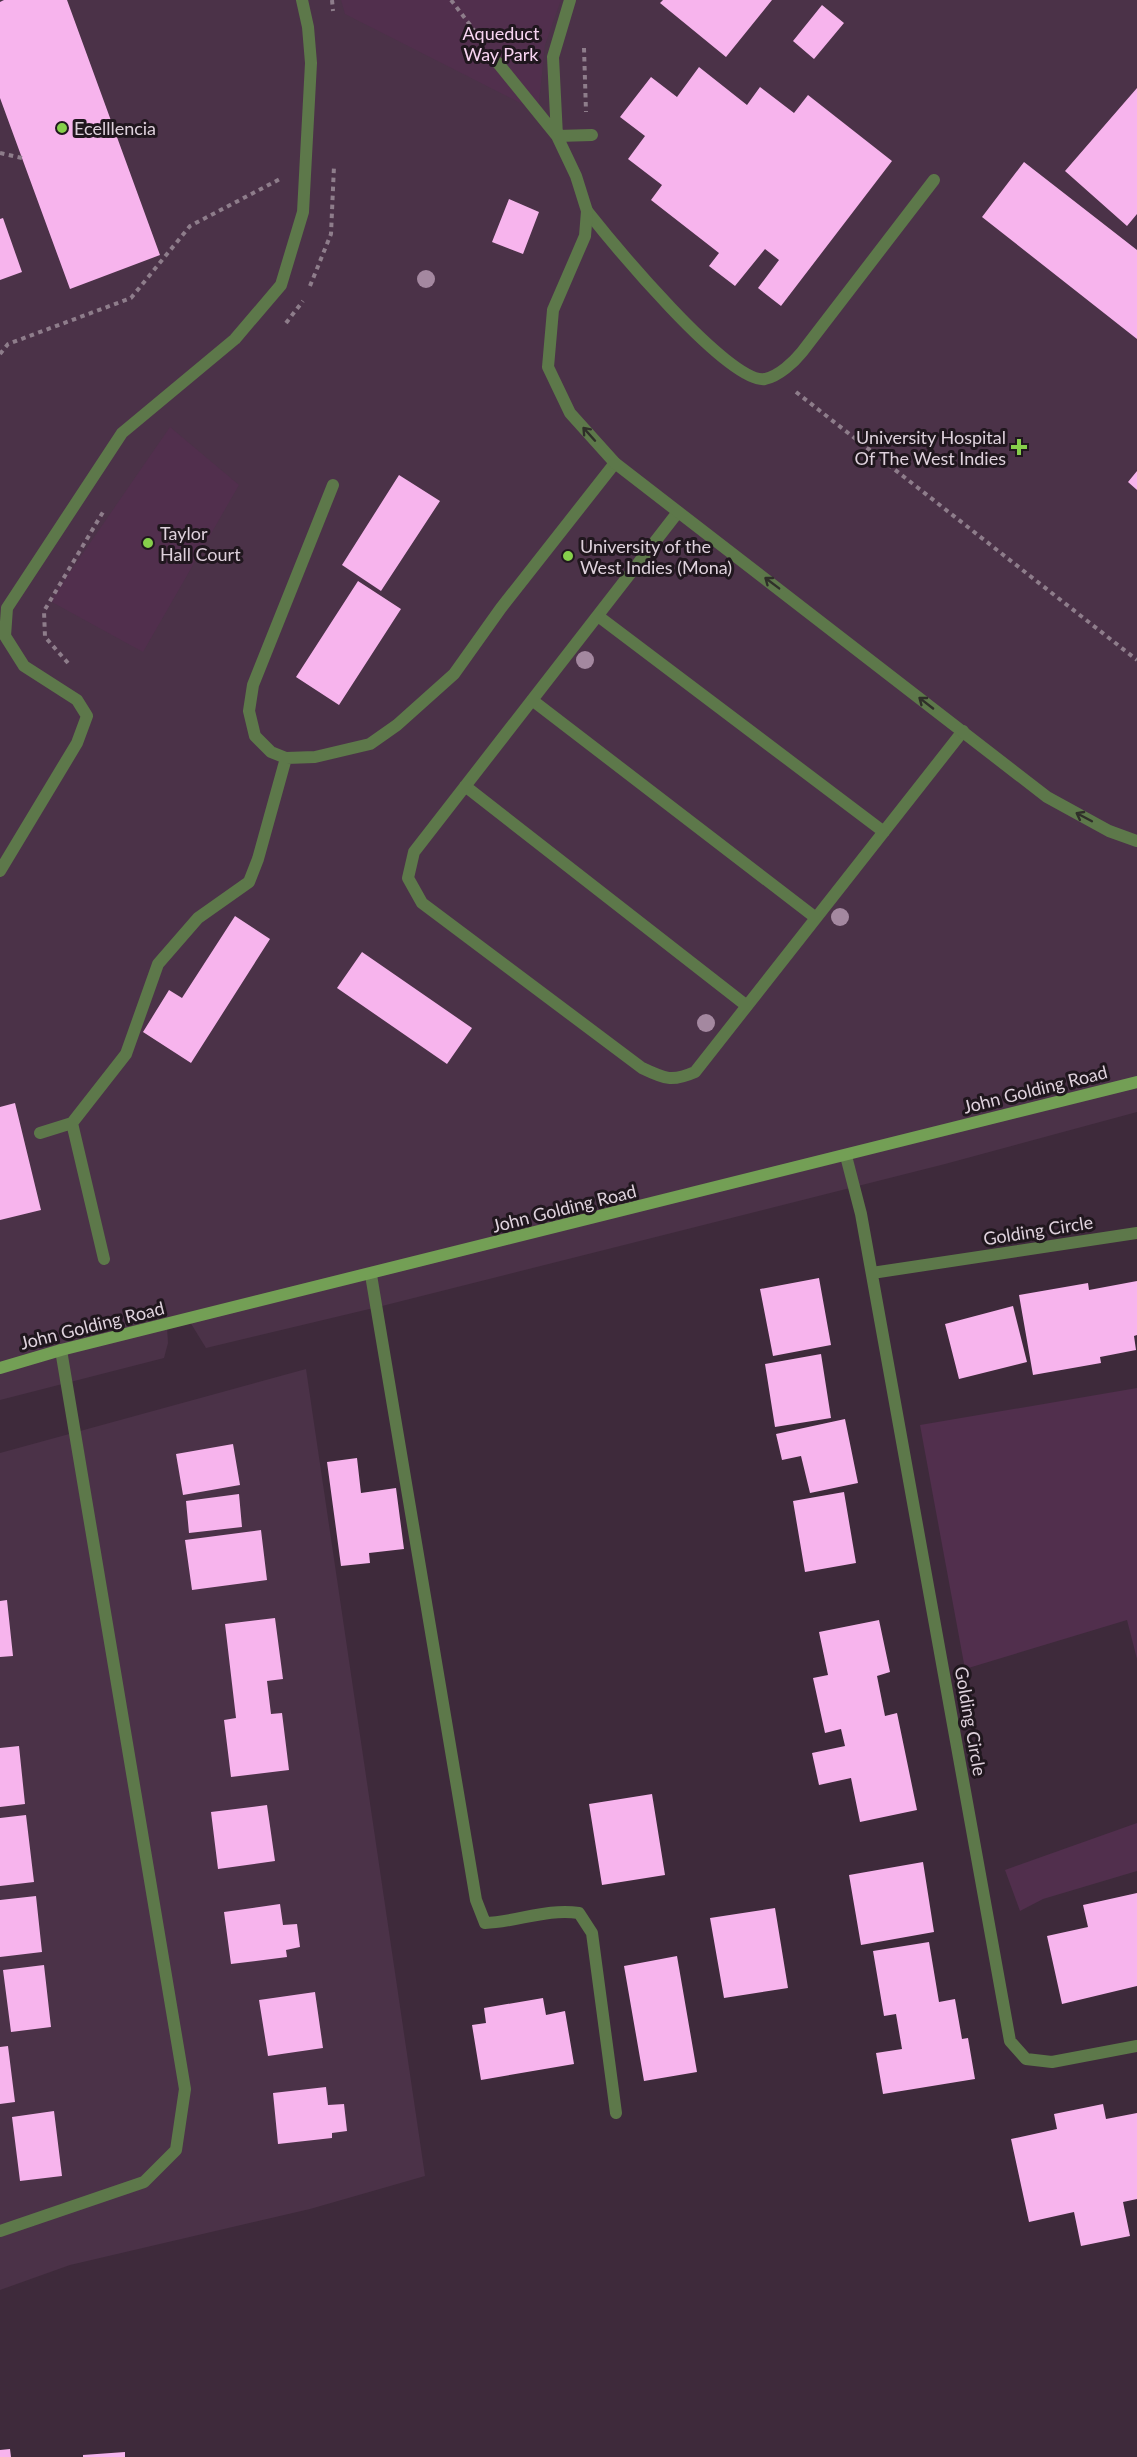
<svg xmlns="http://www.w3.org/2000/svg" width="1137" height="2457" font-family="Lato,sans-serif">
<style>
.built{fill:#4b3248}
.green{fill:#512f4d}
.building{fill:#f7b4ed}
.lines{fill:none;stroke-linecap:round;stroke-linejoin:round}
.path{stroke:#8e7d8b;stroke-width:4;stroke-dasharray:4.5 4.5;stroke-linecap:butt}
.lane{stroke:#5d784a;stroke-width:12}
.street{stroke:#5d784a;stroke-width:12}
.secondary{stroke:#739f55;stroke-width:12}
.tree{fill:#a488a0}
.oneway{stroke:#2f2f29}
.poi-dot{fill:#86cf4b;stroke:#20171e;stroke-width:2}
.labels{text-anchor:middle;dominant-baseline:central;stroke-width:6;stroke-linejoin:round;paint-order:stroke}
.park-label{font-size:18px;fill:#f8d5f2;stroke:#20171e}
.poi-label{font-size:18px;fill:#ded1dc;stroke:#20171e;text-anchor:start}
.street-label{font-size:18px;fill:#ded1dc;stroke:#20171e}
</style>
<rect width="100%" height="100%" fill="#3e2a3b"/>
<!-- built -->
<path class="built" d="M0,0h1137v1112l-192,52 -563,142 -176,42 -16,-26 -23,5 1,16 -4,15 -164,42z
M306,1369l119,807 -115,33 -240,56 -70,25v-837z"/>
<!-- green -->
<path class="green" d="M341,0h220l-16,45 -7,67 -193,-98z
M170,427l69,58 -96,167 -93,-51z
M1137,1388v271l-10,-39 -162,49 -45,-244z
M1137,1823v48l-94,28 -23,12 -15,-41z"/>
<!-- building -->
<path class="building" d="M4,0h63l93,255 -90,34 -70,-191v-96z
M663,0h109l-46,57 -66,-54z
M822,5l22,18 -30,36 -21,-18z
M699,67l48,38 13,-18 34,26 14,-18 84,66 -111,145 -23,-18 21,-28 -14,-11 -30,37 -26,-20 10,-13 -68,-53 11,-15 -34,-26 17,-23 -25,-19 31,-40 26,20z
M1137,88v126l-10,12 -62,-55z
M1024,162l113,88v89l-155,-122z
M509,199l30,13 -16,42 -31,-12z
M3,218l19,54 -22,8v-61z
M1137,471v19l-9,-8z
M399,475l41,26 -59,90 -39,-26z
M358,581l43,28 -62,96 -43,-28z
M235,916l35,23 -79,124 -48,-31 26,-42 13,8z
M362,952l110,76 -25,36 -110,-76z
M15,1103l26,107 -41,10v-113z
M819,1278l12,67 -58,11 -13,-67z
M1137,1281v54l-3,1 2,14 -36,7 1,6 -68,12 -14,-80 69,-12 1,7z
M1013,1306l14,56 -68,17 -14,-55z
M821,1354l10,64 -56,9 -10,-63z
M845,1419l13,64 -48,10 -9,-37 -19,4 -6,-26z
M233,1444l7,41 -57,10 -7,-41z
M357,1458l4,35 35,-5 8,61 -35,4 1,10 -29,3 -14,-104z
M844,1492l12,71 -51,9 -12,-71z
M239,1494l3,33 -53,6 -3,-32z
M261,1530l6,50 -75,10 -7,-50z
M7,1600l6,56 -13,1v-56z
M275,1618l8,61 -16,2 4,33 11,-1 7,57 -58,7 -7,-57 12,-2 -11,-94z
M879,1620l11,52 -13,4 8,40 12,-3 20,97 -57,12 -9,-44 -32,7 -7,-32 33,-7 -4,-17 -16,4 -12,-55 15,-3 -9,-43z
M19,1746l6,58 -25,3v-59z
M652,1794l13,81 -63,10 -13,-81z
M267,1805l8,56 -57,8 -7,-57z
M26,1815l8,67 -34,4v-68z
M923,1862l11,70 -73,13 -12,-70z
M1137,1893v93l-75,18 -15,-68 41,-9 -5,-22z
M36,1896l6,56 -42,5v-57z
M280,1904l3,21 14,-1 3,23 -14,3 1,7 -56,7 -7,-52z
M775,1908l13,80 -64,10 -14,-80z
M929,1942l10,60 16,-3 7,40 6,-1 7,41 -92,15 -7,-41 26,-4 -6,-35 -12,2 -11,-65z
M677,1956l20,116 -53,9 -20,-115z
M44,1965l7,62 -40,5 -8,-62z
M315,1992l8,56 -55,8 -9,-56z
M543,1998l3,17 19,-4 9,53 -93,16 -9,-55 14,-2 -2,-15z
M8,2046l7,56 -15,2v-57z
M326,2087l2,18 16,-1 3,27 -15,2v5l-54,6 -5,-51z
M1103,2104l3,15 31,-6v86l-14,3 7,34 -49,10 -7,-34 -45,10 -18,-83 46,-10 -3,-15z
M54,2111l8,65 -42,5 -8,-64z
M10,2449l1,8h-11v-7z
M125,2452v5h-42v-2z"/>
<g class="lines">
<!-- path -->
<path class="path" d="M332,0l1,11
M451,0l32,42
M584,48l2,64
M0,153l22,5
M310,286l21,-52 3,-68
M286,323l17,-22
M0,354l8,-10 123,-46 59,-72 90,-47
M796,392l341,268
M68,663l-23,-26 -1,-26 59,-99"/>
<!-- lane -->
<path class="lane" d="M587,211c23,29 142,174 178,168 14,-3 29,-17 37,-27l132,-172
M333,485l-80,200 -4,26 6,25 16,16 15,6 29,-1 55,-13 27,-19 57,-51 47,-66 114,-145
M678,512l-264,340 -6,26 14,25 220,165c23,11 30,14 53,4l268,-341
M598,616l286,216
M532,700l284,218
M465,786l282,220
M72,1123l32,136
M40,1133l32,-10 54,-69 32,-90 40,-46 51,-36 9,-23 28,-101
M371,1275l105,625 9,23c32,-1 62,-15 94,-10l13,20 24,180
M0,2231l144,-49 32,-32 9,-61 -124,-739"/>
<!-- street -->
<path class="street" d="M570,0l-17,57 4,79 19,40 11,35 -2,25 -32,74 -5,57 22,46 45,50 432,334 62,34 28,10
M497,62l60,74 35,-1
M0,871l77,-128 10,-27 -10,-16 -53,-34 -19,-30 2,-28 115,-175 113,-94 46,-54 22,-73 8,-149 -3,-36 -6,-27
M846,1156l15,58 149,827 16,18 26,3 85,-16
M872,1273l265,-40"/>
<!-- secondary -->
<path class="secondary" d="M0,1368l61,-18 1076,-268"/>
</g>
<!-- trees -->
<g class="tree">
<circle cx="426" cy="279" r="9"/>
<circle cx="585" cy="660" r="9"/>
<circle cx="840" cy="917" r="9"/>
<circle cx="706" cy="1023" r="9"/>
</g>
<!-- one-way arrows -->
<defs><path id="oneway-shaft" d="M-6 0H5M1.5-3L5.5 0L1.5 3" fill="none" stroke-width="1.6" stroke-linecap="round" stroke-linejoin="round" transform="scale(1.5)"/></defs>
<g class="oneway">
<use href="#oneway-shaft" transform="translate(589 434) rotate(-132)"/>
<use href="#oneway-shaft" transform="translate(772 583) rotate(-143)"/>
<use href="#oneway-shaft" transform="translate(926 703) rotate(-142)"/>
<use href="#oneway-shaft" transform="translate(1084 817) rotate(-152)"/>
</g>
<!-- markers -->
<g class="poi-dot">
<circle cx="62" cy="128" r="6"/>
<path d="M1016 438h6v6h6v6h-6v6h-6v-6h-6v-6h6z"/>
<circle cx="148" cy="543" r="6"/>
<circle cx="568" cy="556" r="6"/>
</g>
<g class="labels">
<!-- park labels -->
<g class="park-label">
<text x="501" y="33">Aqueduct<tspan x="501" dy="21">Way Park</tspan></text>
</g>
<!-- poi labels -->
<g class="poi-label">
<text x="74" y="128">Ecelllencia</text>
<text x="1006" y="437" text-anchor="end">University Hospital<tspan x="1006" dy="21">Of The West Indies</tspan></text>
<text x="160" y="533">Taylor<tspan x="160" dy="21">Hall Court</tspan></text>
<text x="580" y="546">University of the<tspan x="580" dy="21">West Indies (Mona)</tspan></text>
</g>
<!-- street labels -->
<g class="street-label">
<text transform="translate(1035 1089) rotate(-14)">John Golding Road</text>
<text transform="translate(564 1208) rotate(-14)">John Golding Road</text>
<text transform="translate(1038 1230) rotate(-9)">Golding Circle</text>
<text transform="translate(92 1325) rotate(-14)">John Golding Road</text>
<text transform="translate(971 1721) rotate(80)">Golding Circle</text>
</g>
</g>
</svg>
